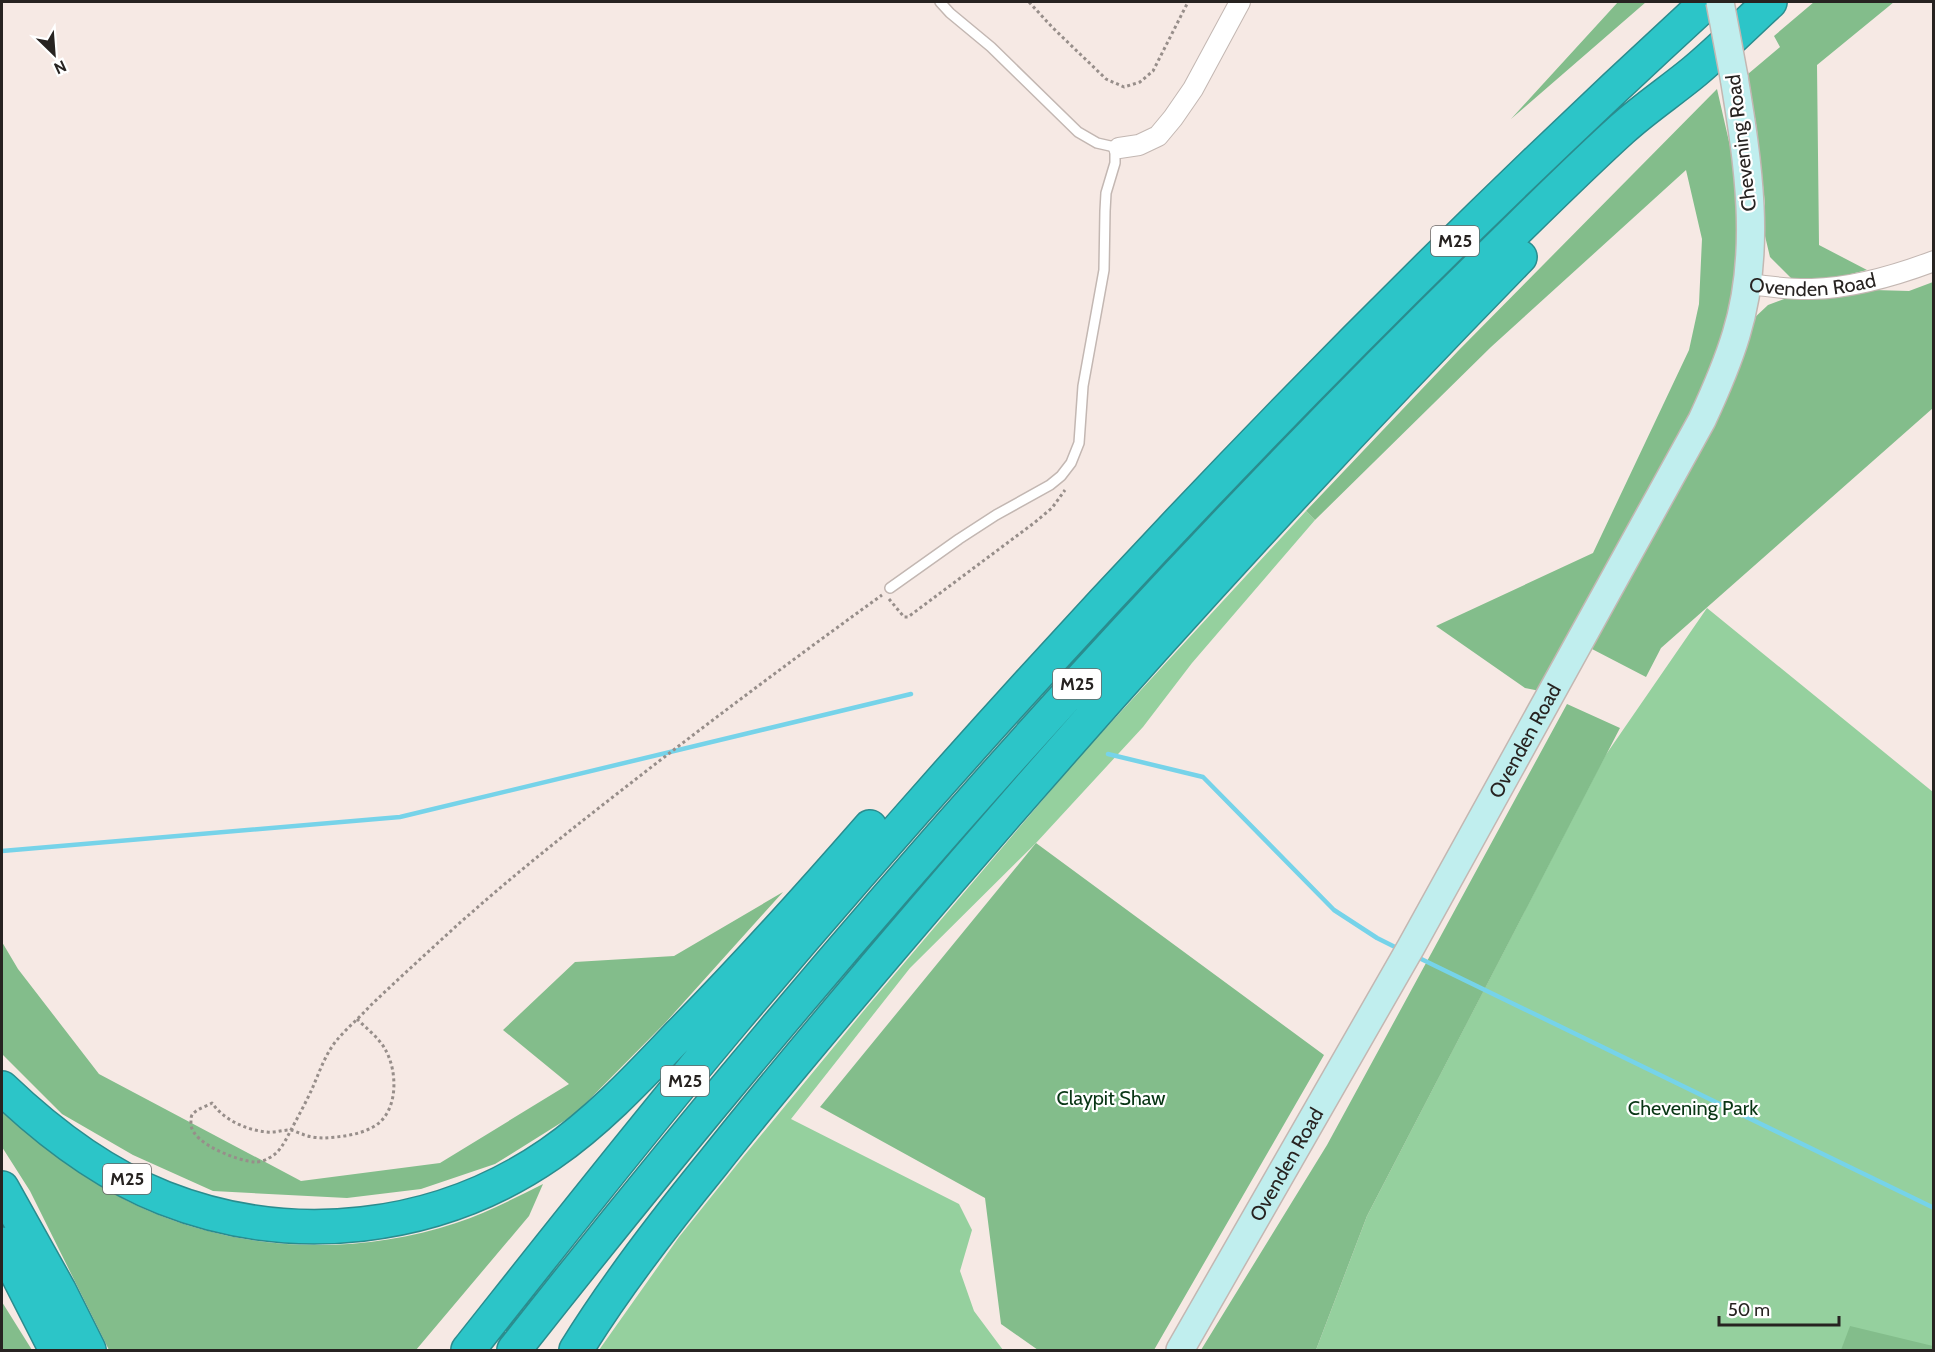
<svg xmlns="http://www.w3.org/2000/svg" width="1935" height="1352" font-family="Cabin,sans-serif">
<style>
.green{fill:#95d09e}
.forest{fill:#83bd8b}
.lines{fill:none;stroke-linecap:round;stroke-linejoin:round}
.stream{stroke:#76d3e9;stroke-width:4.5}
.lane-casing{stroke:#c3b7b2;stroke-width:12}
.street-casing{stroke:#c3b7b2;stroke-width:22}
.secondary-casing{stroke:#c3b7b2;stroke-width:30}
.highway-casing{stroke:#2a8c8e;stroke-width:36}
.path{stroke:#978e8a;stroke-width:3;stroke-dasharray:3 3;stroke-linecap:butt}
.lane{stroke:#fff;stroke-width:9}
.street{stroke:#fff;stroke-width:20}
.secondary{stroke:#c0eeee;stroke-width:27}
.highway{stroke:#2cc5c8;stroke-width:33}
.secondary-bridge-casing{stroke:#c3b7b2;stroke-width:30;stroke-linecap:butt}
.secondary-bridge{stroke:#c0eeee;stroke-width:27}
.labels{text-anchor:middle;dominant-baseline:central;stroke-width:4.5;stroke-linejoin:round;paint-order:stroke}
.shield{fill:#fff;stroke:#686564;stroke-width:1.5}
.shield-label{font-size:18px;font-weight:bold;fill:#272321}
.street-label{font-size:20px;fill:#272321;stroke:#fff}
.park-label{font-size:20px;fill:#093615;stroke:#fff}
</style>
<rect width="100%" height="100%" fill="#f6e9e4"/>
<!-- green -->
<path class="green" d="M1306,511l9,9 -123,143 -49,64 -107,116 -126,125 -119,151 168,85 13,26 -12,41 14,40 29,39h-404l80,-113 64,-80 123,-149 214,-252z
M1707,608l226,184v558h-617l51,-134 238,-460z"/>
<!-- forest -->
<path class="forest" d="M1618,2h28l-135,117z
M1814,2h80l-77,63 2,180 48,25 -52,13 -21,-2 -24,-24 -5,-21v-32l-8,-74 -9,-56 32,-27 -6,-11z
M1717,89l13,57 8,49 1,44 -8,71 -16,59 -175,322 -15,-3 -89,-62 157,-73 96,-203 10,-46 3,-65 -16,-69 -195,177 -176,173 -9,-9 152,-160z
M1933,282v126l-272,240 -15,29 -54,-28 159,-328 17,-16 19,-7h34l53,-8 35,1z
M1567,704l53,24 -253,488 -51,134h-115l126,-205z
M1036,843l288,212 -170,295h-116l-37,-26 -16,-126 -165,-91z
M783,892l-117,130 -91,92 -80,50 -74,25 -74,9 -134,-7 -80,-36 -71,-41 -60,-60v-112l16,27 81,105 202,107 139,-18 129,-79 -66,-54 72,-68 99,-6z
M2,1112c44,38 92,75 147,99 96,41 207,45 307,12 30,-10 59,-25 87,-39l-14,32 -113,134h-307l-79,-159 -28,-44z
M2,1302l30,48h-30z
M1850,1326l83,20v4h-92z"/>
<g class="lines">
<!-- stream -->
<path class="stream" d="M1108,754l95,23 131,133 43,28 22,11
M2,851l398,-34 511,-123
M1415,956l519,252"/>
<defs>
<path id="lane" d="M940,2l10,11 41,34 87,85 19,11 22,5
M890,588l69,-49 37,-24 54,-30 11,-9 10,-13 8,-20 4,-57 21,-116 1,-59 1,-18 9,-30v-16"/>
<g id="street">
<path d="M1119,148l20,-3 19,-9 15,-18 20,-29 47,-87"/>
<path id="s1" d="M1747,284c21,2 43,6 65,5 39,-1 85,-14 122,-28"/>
</g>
<g id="secondary">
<path id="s2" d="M1180,1350l231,-403 291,-527c13,-28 25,-55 34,-85 26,-84 12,-173 -2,-258"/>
</g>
<path id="highway" d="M2,1088c46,44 101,86 162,110 127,50 273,34 386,-44 48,-33 89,-77 129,-119 66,-67 129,-137 191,-208
M2,1188l57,102 30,60
M2,1244l54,106
M468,1350c88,-111 175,-222 266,-330 303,-359 627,-701 973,-1018
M514,1350c304,-386 630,-756 981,-1099 42,-41 84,-83 127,-122 23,-21 49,-38 73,-58 26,-22 50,-46 75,-69
M576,1350c40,-65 88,-127 137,-187 60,-76 123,-150 186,-224 199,-234 406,-462 621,-682"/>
</defs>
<!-- lane casing -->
<use href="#lane" class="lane-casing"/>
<!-- street casing -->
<use href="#street" class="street-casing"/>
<!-- secondary casing -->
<use href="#secondary" class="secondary-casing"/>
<!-- highway casing -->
<use href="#highway" class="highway-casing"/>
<!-- path -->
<path class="path" d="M1029,2l23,25 54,52 18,8 16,-5 13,-11 35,-69
M889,599l15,18h4l126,-94 18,-15 13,-18
M357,1019c9,9 22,19 28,30 13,22 14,64 -12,78 -14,8 -33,10 -49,11 -7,0 -15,-1 -22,-4 -4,-1 -8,-4 -12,-4 -8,0 -15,3 -23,2 -21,-2 -43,-12 -55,-29 -5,3 -13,5 -17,9 -5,3 -4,8 -4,13 2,19 47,36 64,37 4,0 10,-1 14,-4 12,-6 17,-19 23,-30 7,-13 14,-26 20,-39 7,-16 13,-34 24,-48 10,-12 23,-23 34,-35 23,-22 47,-44 71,-66 63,-58 128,-109 195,-161 81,-63 163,-124 246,-184"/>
<!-- lane -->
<use href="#lane" class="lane"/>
<!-- street -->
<use href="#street" class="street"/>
<!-- secondary -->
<use href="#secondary" class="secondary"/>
<!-- highway -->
<use href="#highway" class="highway"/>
<defs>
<path id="secondary-bridge" d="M1720,2l14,75"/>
</defs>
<!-- secondary-bridge casing -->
<use href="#secondary-bridge" class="secondary-bridge-casing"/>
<!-- secondary-bridge -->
<use href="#secondary-bridge" class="secondary-bridge"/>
</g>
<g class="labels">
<!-- shield labels -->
<g class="shield">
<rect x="1431" y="226" width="48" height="30" rx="4.5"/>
<rect x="1053" y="669" width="48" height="30" rx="4.5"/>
<rect x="661" y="1066" width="48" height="30" rx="4.5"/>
<rect x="103" y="1164" width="48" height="30" rx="4.5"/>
</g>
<g class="shield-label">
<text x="1455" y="241">M25</text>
<text x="1077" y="684">M25</text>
<text x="685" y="1081">M25</text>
<text x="127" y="1179">M25</text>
</g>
<!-- street labels -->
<g class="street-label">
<text transform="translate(1741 143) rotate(-97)">Chevening Road</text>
<text stroke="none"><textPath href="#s1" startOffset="66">Ovenden Road</textPath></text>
<text stroke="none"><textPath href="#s2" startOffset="700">Ovenden Road</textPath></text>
<text stroke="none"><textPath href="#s2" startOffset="214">Ovenden Road</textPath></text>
</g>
<!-- park labels -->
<g class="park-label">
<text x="1111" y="1098">Claypit Shaw</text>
<text x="1693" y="1108">Chevening Park</text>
</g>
</g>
<!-- border -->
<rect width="1935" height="1352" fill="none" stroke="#272321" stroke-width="6"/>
<!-- north arrow -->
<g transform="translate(54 54) rotate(155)" stroke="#ffffff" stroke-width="4.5" paint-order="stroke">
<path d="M0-4.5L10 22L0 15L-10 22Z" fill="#272321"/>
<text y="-9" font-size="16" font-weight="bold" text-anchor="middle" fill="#272321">N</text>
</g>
<!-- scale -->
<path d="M1719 1316v9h120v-9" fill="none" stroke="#272321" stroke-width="3"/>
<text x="1728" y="1316" font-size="18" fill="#272321" stroke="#ffffff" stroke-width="4.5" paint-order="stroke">50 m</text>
</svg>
